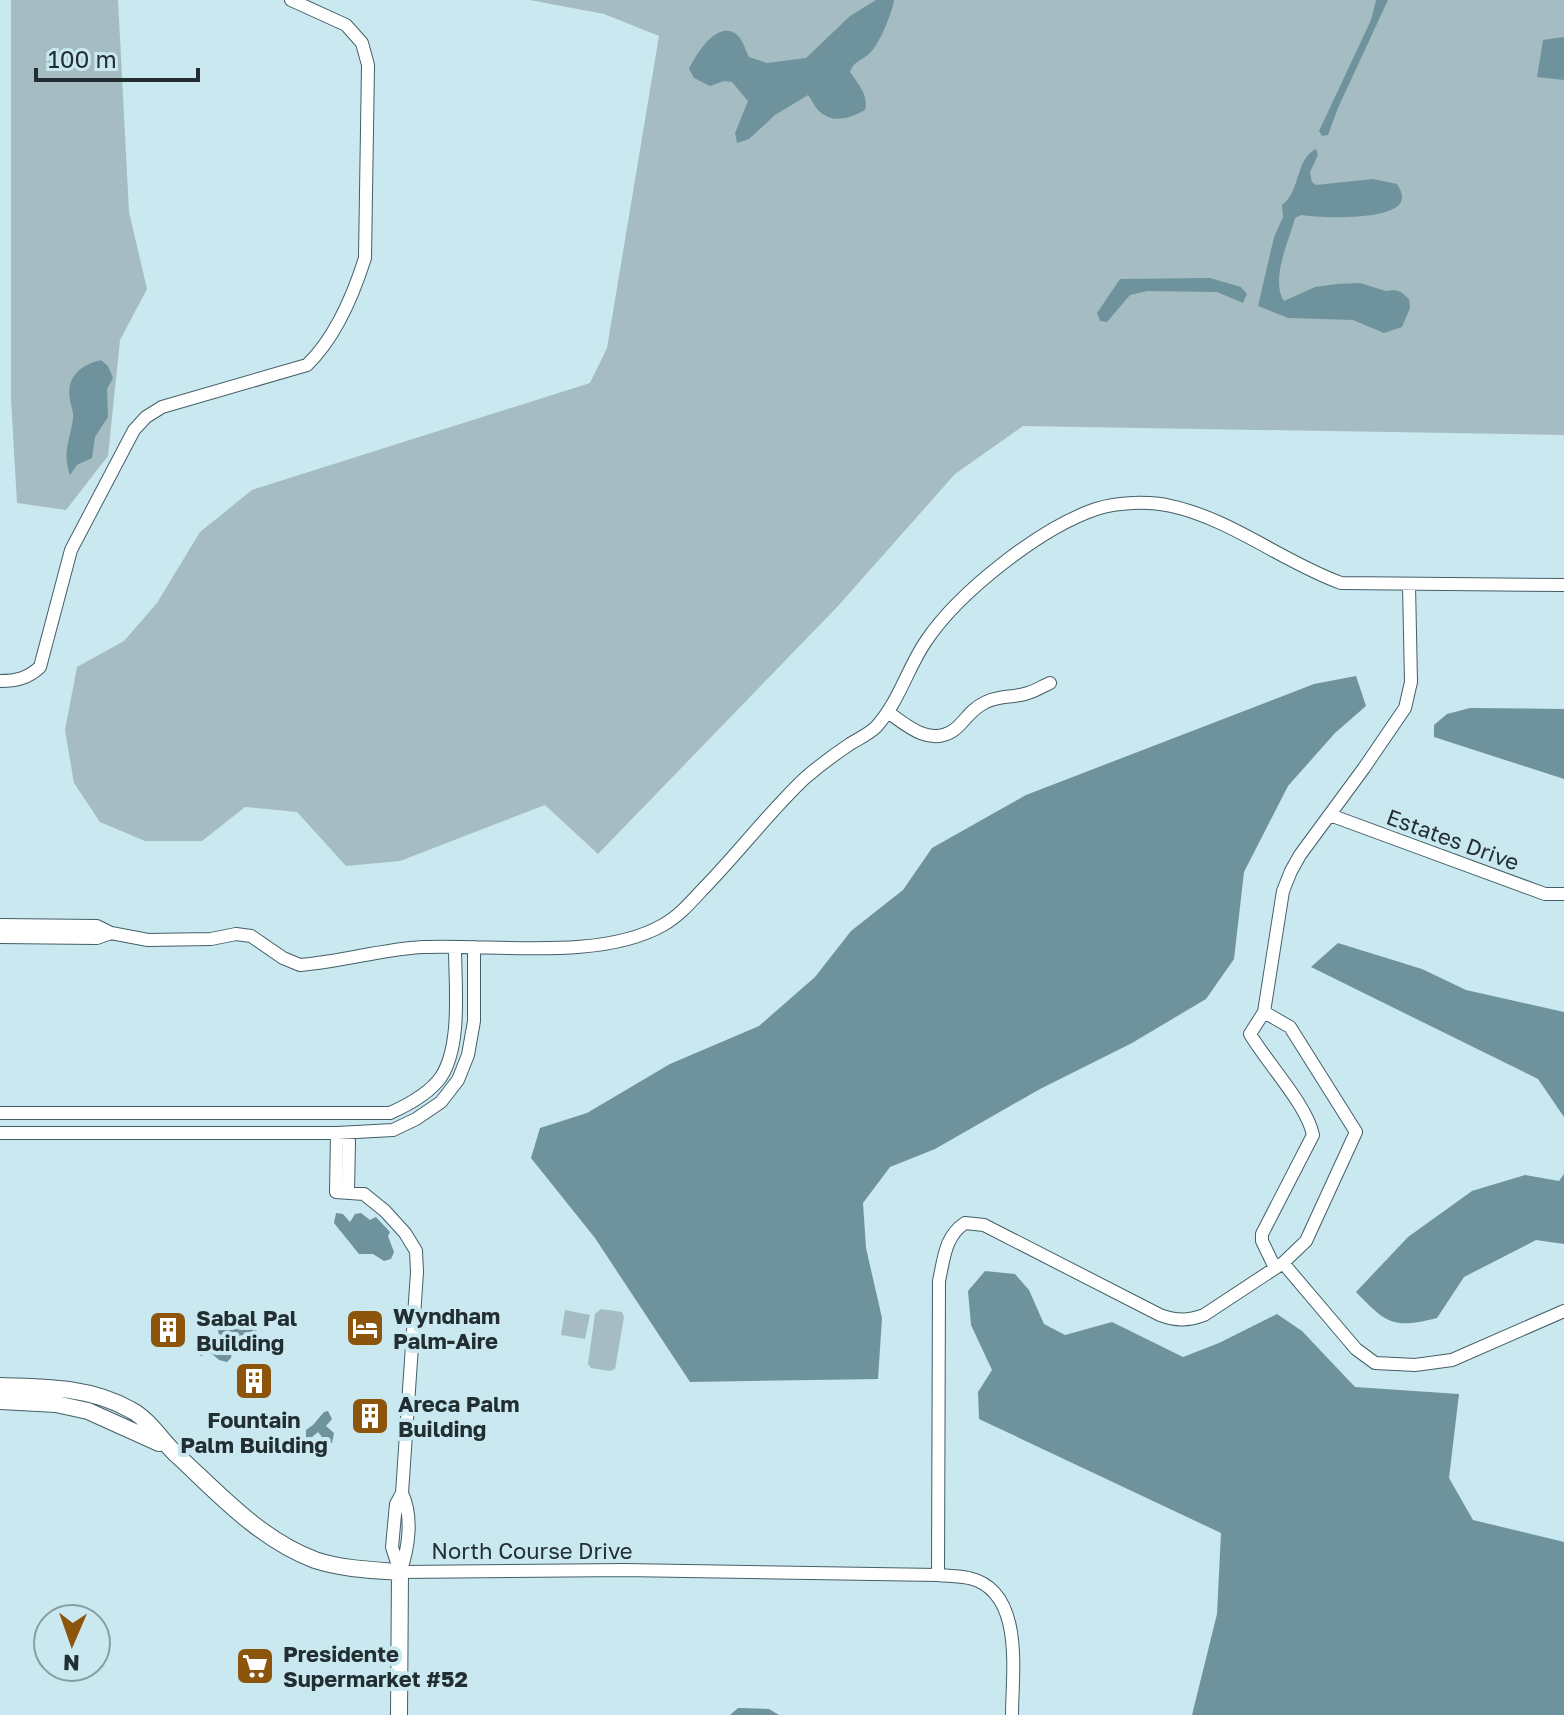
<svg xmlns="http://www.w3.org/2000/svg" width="1564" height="1715" font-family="'Golos Text',sans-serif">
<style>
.green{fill:#a5bcc2}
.water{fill:#6f939c}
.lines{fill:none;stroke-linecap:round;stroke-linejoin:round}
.street-casing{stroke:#445f66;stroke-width:14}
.secondary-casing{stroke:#445f66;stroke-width:18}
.street{stroke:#fff;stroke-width:12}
.secondary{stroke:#fff;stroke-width:16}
.labels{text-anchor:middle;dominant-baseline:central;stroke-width:8;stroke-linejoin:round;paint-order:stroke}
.street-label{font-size:22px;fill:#222e31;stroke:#c9e8f0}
.poi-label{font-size:22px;font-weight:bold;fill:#222e31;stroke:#c9e8f0;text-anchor:start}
</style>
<rect width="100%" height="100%" fill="#c9e8f0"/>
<!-- green -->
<path class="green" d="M11,0h107l11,212 18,77 -27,51 -12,116 -42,54 -49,-7 -6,-104z
M530,0h1034v435l-541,-9 -68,48 -117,132 -240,248 -53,-49 -145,56 -54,5 -49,-54 -52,-5 -43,34h-57l-45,-19 -26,-39 -9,-53 12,-63 47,-26 33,-38 43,-71 52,-42 338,-107 17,-35 52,-312 -55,-22z
M601,1309l21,3 2,5 -9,52 -5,2 -19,-3 -3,-4 7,-50z
M565,1310l25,5 -5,24 -24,-4z"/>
<!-- water -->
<path class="water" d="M876,0h18c-2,14 -15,45 -25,54 -8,7 -15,7 -19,18 8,12 19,23 15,38 -14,8 -31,14 -45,2 -5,-4 -8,-12 -12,-17l-33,20 -26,24 -12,4 -2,-10 13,-32 -16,-19 -8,-1 -14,5 -16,-8 -5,-9c7,-15 28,-49 47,-35 7,5 9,16 13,23l18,6 39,-5 44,-42z
M1376,0h12l-50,108 -10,27 -6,1 -3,-5 52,-111z
M1564,37v43l-27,-3 6,-37z
M1316,149l2,6 -8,17 2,10 4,3 57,-6 24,5c3,5 7,11 4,18 -10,19 -81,16 -100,13l-6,3c-6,24 -25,61 -11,83l31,-14 22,-3 23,-1 26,8 8,-1 7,2 8,7 1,9 -8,19 -18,6 -31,-13 -65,-2 -30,-12 16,-69 9,-20 -1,-12c19,-14 13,-46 34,-56z
M1210,278l31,9 6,7 -4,9 -26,-11 -70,-1 -17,4 -23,27 -7,-1 -3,-8 23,-34z
M101,360l7,6 5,12 -6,11 1,28 -13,20 -3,21 -15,7 -7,10c-8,-23 0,-35 3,-56 1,-8 -2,-12 -3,-19 -4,-23 10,-35 31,-40z
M1356,676l10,30 -31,27 -47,53 -44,86 -10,87 -28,40 -74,44 -92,46 -105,60 -45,18 -27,36 3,45 16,70 -4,61 -188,3 -95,-144 -64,-80 9,-30 47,-15 83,-49 89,-38 56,-49 36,-46 52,-41 29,-42 94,-53 288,-111z
M1470,708l94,1v70l-130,-42v-12l13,-11z
M1338,943l84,26 44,21 98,22v105l-26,-38 -227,-112z
M1564,1174v70l-28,-4 -72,37 -27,41c-44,11 -50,6 -81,-26l52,-55 64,-46 53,-16 34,6z
M336,1213l7,1 7,8 5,-8 6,-1 9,7 6,-3 14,15 -2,4 6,16 -3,7 -7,2 -11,-7h-14l-25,-31z
M985,1271l30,3 14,16 15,34 21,11 47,-13 71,35 36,-14 58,-29 25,17 53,56 104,7 -10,84 24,42 91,22v173h-372l25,-101 4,-81 -242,-114 -1,-27 14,-22 -21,-45 -3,-34z
M223,1322l14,7 12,-5 6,2 2,6 -4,5h-14l-6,5 -2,16 -4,4 -8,-2 -8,-7 -11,3c-4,-7 -4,-11 1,-17l12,6 7,-4 2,-5 -4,-3 1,-7z
M328,1411l4,8 -6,7 8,7 -2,10 -6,-1 -8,-10 -7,6h-5v-8l7,-5 11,-13z
M738,1708l31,1 10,6h-49z"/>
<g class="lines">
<defs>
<path id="street" d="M0,681c17,0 28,-3 40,-14l31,-117 63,-120 12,-13 16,-10 145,-42c29,-28 46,-69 58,-107l3,-193 -6,-22 -16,-18 -55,-25
M888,712c18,13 42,35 66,18 12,-9 15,-20 32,-28 14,-7 27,-4 42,-9 7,-2 15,-7 22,-10
M1330,815l215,79h19
M0,925l97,1 14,7 37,7 63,-1 25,-5 15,2 32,22 17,7c41,-3 82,-16 123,-18 71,-3 177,14 240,-22 16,-9 28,-23 41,-37 35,-36 65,-76 101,-110 14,-12 30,-24 45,-34 8,-5 19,-10 26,-17 23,-25 31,-58 50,-86 33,-49 114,-113 170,-132 22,-7 52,-8 75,-3 60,13 112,56 170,77l223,2
M0,937l97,1 14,-5
M0,1113h390c18,-8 39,-19 51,-36 21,-32 14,-93 14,-130
M0,1133h337l56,-3 23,-11 25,-17 17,-22 10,-25 6,-34v-74
M348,1192l1,-51 -12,-8 -1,59 28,2 21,17 20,22 11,18 1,21 -15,221 -6,11 -4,43 8,25
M1283,1263l73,86 19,14 40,2 37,-5 112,-49
M1275,1268l-13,-27v-7l51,-99c-6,-30 -46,-72 -63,-101l14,-22 19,-121 8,-20 9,-16 64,-87 41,-60 6,-26 -2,-97
M400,1572l225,-2 313,5
M400,1572c9,-24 13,-56 2,-79
M1012,1715c0,-42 13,-124 -43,-137 -10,-2 -21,-2 -31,-3l1,-294c5,-23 6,-45 26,-58l19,2 176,90c16,6 28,6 44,0l79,-52 23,-22 50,-109 -66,-105 -26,-15"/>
<path id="secondary" d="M0,1386c45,1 91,1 131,24 19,10 32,33 48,47 41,38 82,83 136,103 27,9 56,10 85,12l-1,143
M0,1401l56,3 32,7 71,32"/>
</defs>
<!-- street casing -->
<use href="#street" class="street-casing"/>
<!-- secondary casing -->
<use href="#secondary" class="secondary-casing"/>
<!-- street -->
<use href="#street" class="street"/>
<!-- secondary -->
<use href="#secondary" class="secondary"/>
</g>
<!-- icons -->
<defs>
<symbol id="hotel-square" viewBox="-11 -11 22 22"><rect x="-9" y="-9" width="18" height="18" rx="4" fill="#8d540c" stroke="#c9e8f0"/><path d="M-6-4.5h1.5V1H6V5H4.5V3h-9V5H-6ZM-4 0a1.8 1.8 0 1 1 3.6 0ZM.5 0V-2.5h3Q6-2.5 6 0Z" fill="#fff"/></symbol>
<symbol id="building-square" viewBox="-11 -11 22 22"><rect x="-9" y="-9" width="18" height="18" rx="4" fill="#8d540c" stroke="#c9e8f0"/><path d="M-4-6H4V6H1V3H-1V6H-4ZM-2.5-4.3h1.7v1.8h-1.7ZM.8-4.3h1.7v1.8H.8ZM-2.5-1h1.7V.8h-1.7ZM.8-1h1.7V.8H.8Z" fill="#fff"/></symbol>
<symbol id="supermarket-square" viewBox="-11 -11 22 22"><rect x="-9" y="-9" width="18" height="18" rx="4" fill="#8d540c" stroke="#c9e8f0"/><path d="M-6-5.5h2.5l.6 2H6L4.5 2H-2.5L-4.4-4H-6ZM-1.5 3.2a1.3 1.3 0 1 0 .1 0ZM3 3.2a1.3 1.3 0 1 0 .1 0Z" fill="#fff"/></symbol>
</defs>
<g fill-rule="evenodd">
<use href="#hotel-square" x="343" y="1306" width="44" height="44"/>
<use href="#building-square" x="146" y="1308" width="44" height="44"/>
<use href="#building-square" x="232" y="1359" width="44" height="44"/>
<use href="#building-square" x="348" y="1394" width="44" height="44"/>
<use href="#supermarket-square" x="233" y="1644" width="44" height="44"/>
</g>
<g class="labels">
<!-- street labels -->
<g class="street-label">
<text transform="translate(1453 839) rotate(20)">Estates Drive</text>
<text x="532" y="1550">North Course Drive</text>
</g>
<!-- poi labels -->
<g class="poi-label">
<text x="393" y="1315">Wyndham<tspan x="393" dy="25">Palm-Aire</tspan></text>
<text x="196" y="1317">Sabal Pal<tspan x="196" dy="25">Building</tspan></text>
<text x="398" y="1403">Areca Palm<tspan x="398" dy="25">Building</tspan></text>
<text x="254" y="1419" text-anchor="middle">Fountain<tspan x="254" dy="25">Palm Building</tspan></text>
<text x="283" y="1653">Presidente<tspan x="283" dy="25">Supermarket #52</tspan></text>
</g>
</g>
<!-- north arrow -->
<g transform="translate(72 1643) rotate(182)"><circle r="38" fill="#c9e8f0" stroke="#869ea4" stroke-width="2"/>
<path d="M0-6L14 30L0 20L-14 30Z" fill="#8d540c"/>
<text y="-12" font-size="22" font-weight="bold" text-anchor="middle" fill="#222e31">N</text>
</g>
<!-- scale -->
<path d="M36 68v12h162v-12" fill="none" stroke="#222e31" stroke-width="4"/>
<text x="48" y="68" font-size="24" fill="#222e31" stroke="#c9e8f0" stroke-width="6" paint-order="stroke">100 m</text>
</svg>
